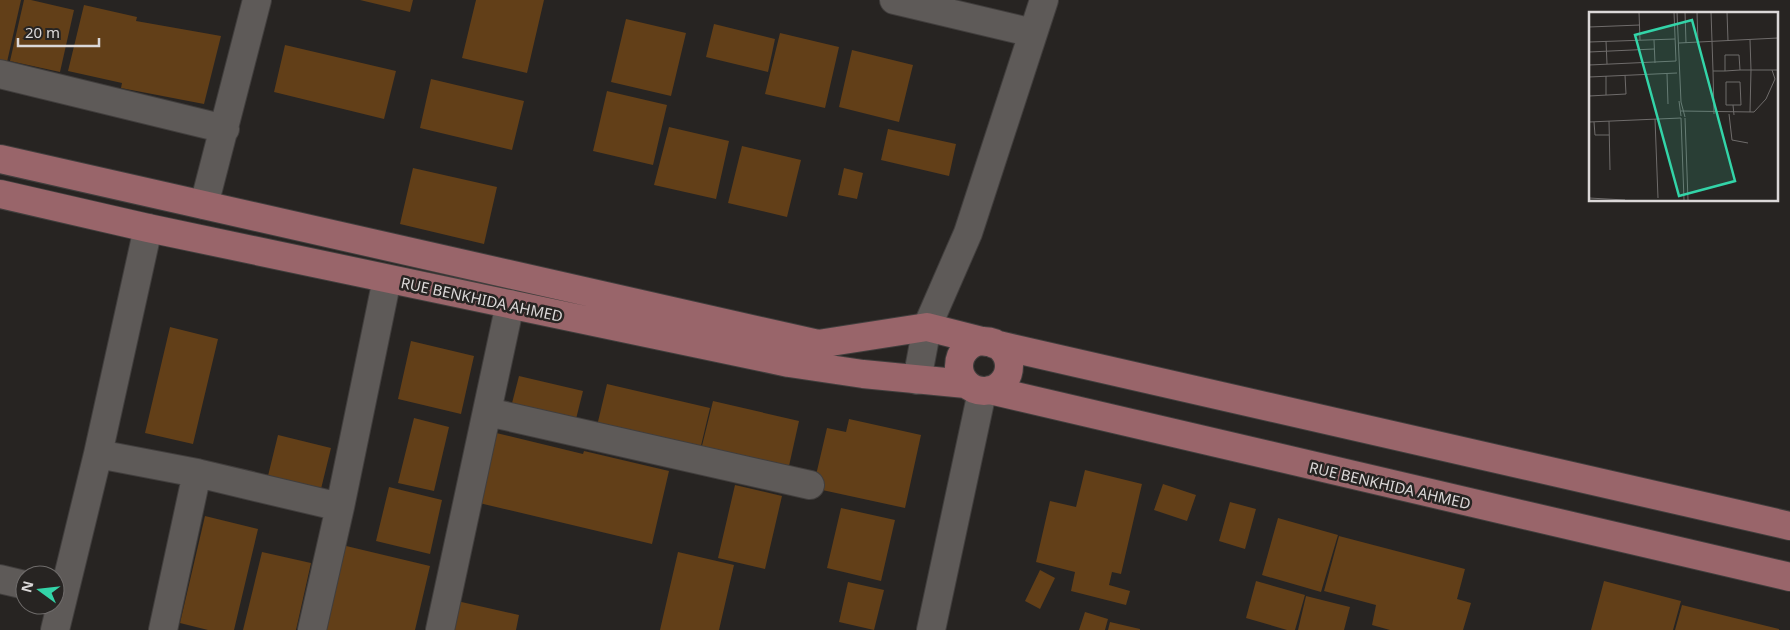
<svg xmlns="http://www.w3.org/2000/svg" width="1790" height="630" font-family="'Noto Sans',sans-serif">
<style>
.building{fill:#623f18}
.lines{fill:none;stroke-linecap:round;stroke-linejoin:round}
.minor-casing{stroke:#413e3d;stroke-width:30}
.major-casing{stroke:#413e3d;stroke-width:30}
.minor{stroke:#5e5a58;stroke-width:28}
.major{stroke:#99656a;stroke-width:28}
.labels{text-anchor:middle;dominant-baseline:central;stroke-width:5;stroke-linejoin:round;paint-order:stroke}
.street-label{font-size:15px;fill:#dbd8d8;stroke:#272422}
.inset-road{fill:none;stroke:#6f6c6b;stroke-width:1}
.view{fill:#33d4a8;fill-opacity:0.15;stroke:#33d4a8;stroke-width:2.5}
.inset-edge{fill:none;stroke:#dbd8d8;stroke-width:2.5}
</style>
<rect width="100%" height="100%" fill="#272422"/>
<!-- building -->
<path class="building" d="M0,0h21l-14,62 -7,-1z
M24,0h7l43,10 -14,62 -50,-11z
M360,0h53l-3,12z
M476,0h68l-17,73 -65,-15z
M84,5l53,12 -1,4 85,15 -17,68 -83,-16 1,-5 -54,-12z
M626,19l60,14 -15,63 -60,-14z
M714,24l61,15 -7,33 -62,-15z
M780,33l59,14 -14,61 -60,-14z
M285,45l111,26 -12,48 -110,-27z
M852,50l61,15 -14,57 -60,-15z
M431,79l93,22 -12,49 -92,-22z
M607,91l60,14 -14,60 -60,-14z
M669,127l60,14 -13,58 -62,-14z
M888,129l68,15 -7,32 -68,-16z
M742,146l59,14 -14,57 -59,-14z
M413,168l84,19 -13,57 -84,-20z
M844,168l19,5 -6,26 -19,-4z
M170,327l48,12 -25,105 -48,-11z
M411,341l63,15 -13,58 -63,-15z
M519,376l64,15 -8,32 -64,-16z
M607,384l103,24 -11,46 -103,-24z
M713,401l86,20 -12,54 -87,-21z
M414,418l35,9 -15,64 -36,-8z
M849,419l72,16 -16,73 -92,-20 14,-60 19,4z
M492,432l91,22 1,-3 85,20 -17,73 -177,-42z
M278,435l53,13 -12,49 -53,-13z
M1085,470l57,14 -21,90 -9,-2 -3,13 21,6 -4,14 -55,-14 4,-19 -39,-10 14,-61 26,6z
M1163,484l33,11 -9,26 -33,-11z
M735,485l47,11 -17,73 -47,-11z
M389,487l53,13 -12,54 -54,-13z
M1230,502l26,7 -11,40 -26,-8z
M841,508l54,12 -14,61 -54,-13z
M205,516l53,13 -24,101h-26l-28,-7z
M1278,518l60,17 -17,57 -59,-17z
M1339,536l126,33 -8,30 14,4 -8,27h-73l-18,-5 4,-20 -52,-14z
M342,545l88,21 -15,64h-93z
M262,552l49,11 -15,67h-53z
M678,552l56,13 -15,65h-59z
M1040,570l15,8 -15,31 -15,-8z
M1256,581l49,14 -10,35h-8l-41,-12z
M1604,581l77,20 -8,29h-82z
M848,582l36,8 -10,40 -35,-8z
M1306,596l44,11 -6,23h-46z
M457,601l62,14 -3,15h-66z
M1682,605l97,24v1h-104z
M1085,612l23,7 -3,11h-26z
M1110,622l30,7v1h-32z"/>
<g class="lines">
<defs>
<path id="minor" d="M894,0l139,33
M0,74l225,55
M204,205l53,-205
M917,380l10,-53 41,-94 76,-233
M488,412l322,73
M98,454l99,19 143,34
M0,579l25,6
M55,630l43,-176 50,-226
M163,630l34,-157
M312,630l28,-123 47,-228
M440,630l70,-326
M931,630l51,-238"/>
<path id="major" d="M0,159l818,185 109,-17 59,15
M0,194l148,34 641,135 74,11 103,10
M959 366a25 25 0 1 1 50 0a25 25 0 1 1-50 0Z
M994,344l796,182
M990,390l800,187"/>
</defs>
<!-- minor casing -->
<use href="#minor" class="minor-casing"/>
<!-- major casing -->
<use href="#major" class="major-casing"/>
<!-- minor -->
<use href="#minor" class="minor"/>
<!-- major -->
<use href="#major" class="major"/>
</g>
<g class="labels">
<!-- street labels -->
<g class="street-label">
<text transform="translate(482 299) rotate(12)">RUE BENKHIDA AHMED</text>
<text transform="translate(1390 485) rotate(13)">RUE BENKHIDA AHMED</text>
</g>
</g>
<!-- overview -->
<g transform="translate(1589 12)">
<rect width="189" height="189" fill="#272422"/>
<path class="inset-road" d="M50,0l1,28M85,0l2,49M88,0l4,90 4,15M96,0l1,31M108,0l1,31M122,0l2,59M138,0l1,29M0,15l51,-2M65,28l1,23M17,29l1,23M0,30l86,-3M90,31l99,-5M0,40l65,-3M0,53l87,-4M151,58h11l-1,-30M78,62l1,30M17,64v19M0,65l88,-4M0,84l37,-2 -1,-19M90,89l2,15M144,93h8l-1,-23h-14v23h7l1,10M92,99l73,1 12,-13 9,-20 -3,-9M161,100l1,-42h27M125,102l-1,-43h12v-16h14l1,15 -15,1M140,102l3,26 16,3M92,106l3,82M96,106l3,82M66,107l3,79M20,109l1,49M0,110l92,-4M5,110l1,13h14M0,186l36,2"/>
<path class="view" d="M103,8l43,161 -56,15 -44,-161z"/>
<rect width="189" height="189" class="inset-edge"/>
</g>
<!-- north arrow -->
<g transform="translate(40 590) rotate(285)"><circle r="24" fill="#272422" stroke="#6f6c6b"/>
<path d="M0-4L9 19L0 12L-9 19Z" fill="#33d4a8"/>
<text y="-8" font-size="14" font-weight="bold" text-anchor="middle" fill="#dbd8d8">N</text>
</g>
<!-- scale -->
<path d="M18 38v8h81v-8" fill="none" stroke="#dbd8d8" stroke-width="2.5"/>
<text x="25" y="38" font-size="15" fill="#dbd8d8" stroke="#272422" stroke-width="4" paint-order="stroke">20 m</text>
</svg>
